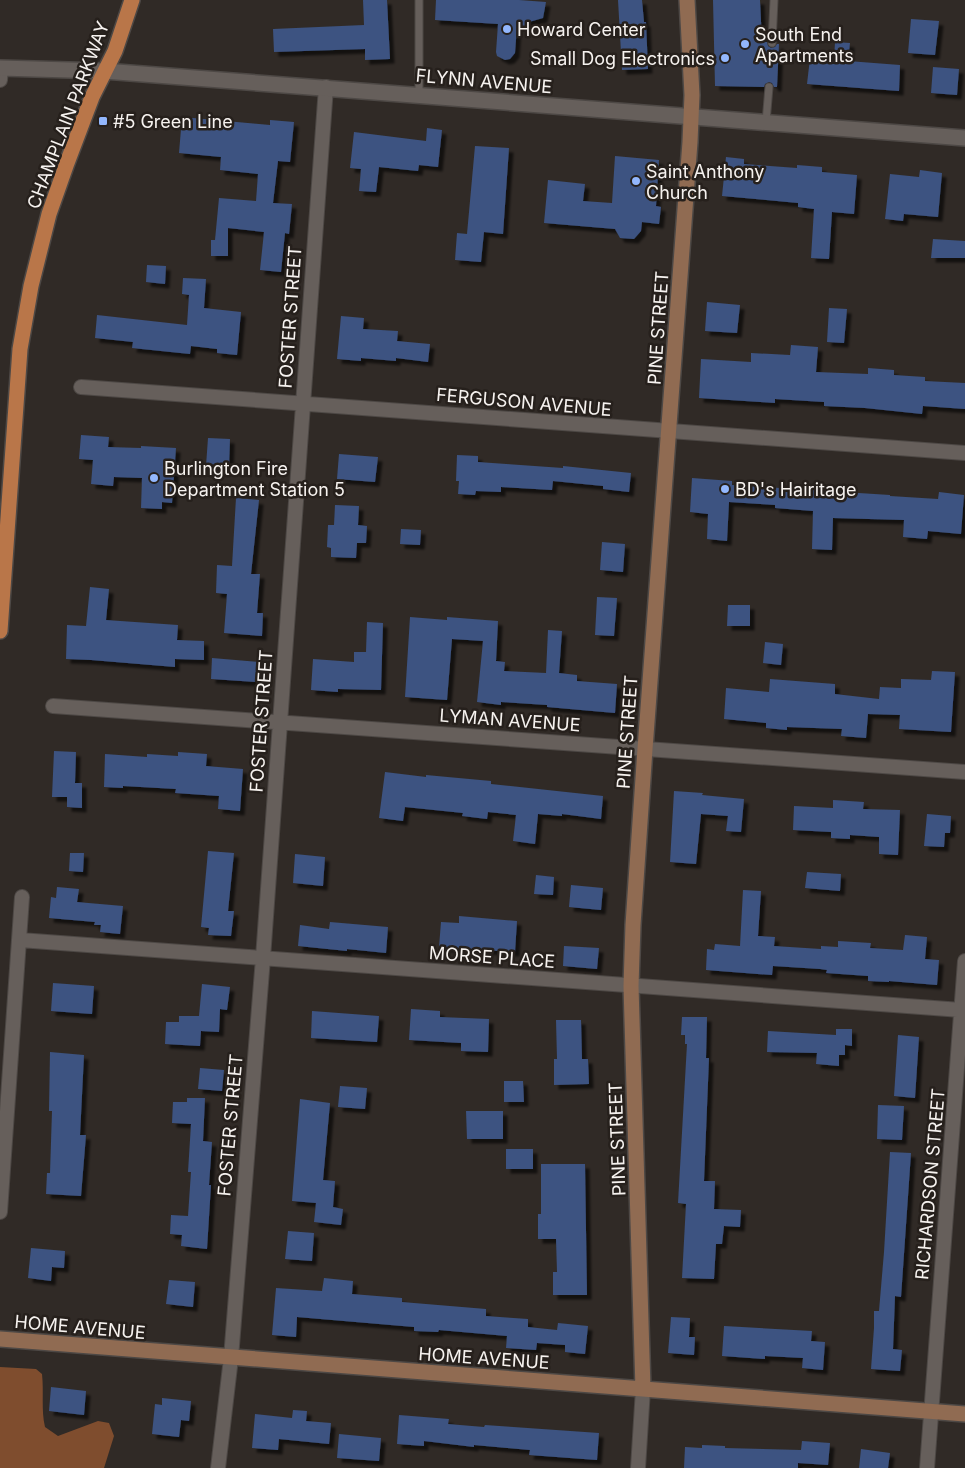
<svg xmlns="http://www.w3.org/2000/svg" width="965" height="1468" font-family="Inter,sans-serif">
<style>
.forest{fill:#7f4d2e}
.building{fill:#3c5381;filter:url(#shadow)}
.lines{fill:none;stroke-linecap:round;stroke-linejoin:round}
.service-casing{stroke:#4d4845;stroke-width:9}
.minor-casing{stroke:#4d4845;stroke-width:16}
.tertiary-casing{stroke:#4d4845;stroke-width:18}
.secondary-casing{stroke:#4d4845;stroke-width:18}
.primary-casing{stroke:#4d4845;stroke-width:18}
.service{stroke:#665f5b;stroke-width:7}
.minor{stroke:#665f5b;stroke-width:14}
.tertiary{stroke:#665f5b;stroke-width:15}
.secondary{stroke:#906b52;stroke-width:15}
.primary{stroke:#b97649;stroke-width:15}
.poi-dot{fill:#93b7fd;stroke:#26201c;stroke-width:2}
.labels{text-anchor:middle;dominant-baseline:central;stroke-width:5;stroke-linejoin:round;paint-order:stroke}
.poi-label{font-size:18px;fill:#f6f2ef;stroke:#26201c;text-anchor:start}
.street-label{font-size:18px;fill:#f6f2ef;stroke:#26201c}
</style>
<defs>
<filter id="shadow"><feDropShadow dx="4.5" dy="4.5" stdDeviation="1" flood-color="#0009"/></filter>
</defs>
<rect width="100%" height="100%" fill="#302a26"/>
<!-- forest -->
<path class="forest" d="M0,1367l36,2 6,5c2,18 -1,36 3,53l13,9 40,-15 11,2 5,13 -10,32h-104z"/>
<!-- building -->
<path class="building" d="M363,0h24l3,59 -25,1v-11l-91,3 -1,-23 91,-4z
M436,0h83l27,2 -3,16 -14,4 -1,4h-11l-2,27 -5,6 -5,1 -8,-4 -1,-4 2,-28 -63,-4z
M618,0h24l2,22h2l2,47 -26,1z
M713,0h47l2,42h5l1,4 3,2 4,-1 2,-3h2l-2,43h-3l-2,-4 -3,-1 -4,2 -1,3 -49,-1z
M911,19l28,2 -4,34 -27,-2z
M835,42l15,1 -2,18 52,4 -1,26 -92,-7 3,-26 24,2z
M933,67l26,2 -2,26 -26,-2z
M182,117l88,8v-5l24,2 -4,40 -12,-1 -5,42 19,1 -3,30 -4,-1 -4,39 -21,-2 4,-38 -36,-4v28h-17v-16h4l4,-42 37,3 2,-27 -38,-4 1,-13 -42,-4z
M427,128l15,2 -4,37 -19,-2 -1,6 -39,-4 -3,25 -17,-1 2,-22 -11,-1 4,-36 72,9z
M475,146l34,2 -6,86 -19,-2 -3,30 -26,-2 2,-27 10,1z
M615,156l44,4 -3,46 5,1 -2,17 -17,-2 -1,9 -7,8 -14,-1 -5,-9 -71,-6 4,-43 37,4 -2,17 29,2z
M726,157l18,2v5l53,4v-3l25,2v5l35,3 -3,39 -22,-2 -3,47 -18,-1 3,-49 -16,-2v-4l-76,-7z
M920,170l22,3 -4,44 -34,-3 -1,7 -18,-2 5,-45 29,3z
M933,239l32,2v17h-34z
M147,265l19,1 -1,18 -19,-2z
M183,278l23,1 -2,29 37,4 -4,43 -20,-2v-4l-26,-3 -1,8 -58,-6 1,-6 -38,-4 2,-23 90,10 2,-30 -7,-1z
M707,302l33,3 -3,28 -32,-2z
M829,308l18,1 -3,34 -17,-1z
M341,316l23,2 -1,11 35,2 -1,10 33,3 -2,18 -32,-4v3l-35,-3v3l-24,-2z
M791,345l27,2 -2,25 52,2v-6l26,2v5l31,2v4l40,2v26l-42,-3 -1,8 -57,-6 -41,-2v-4l-49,-3v4l-76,-5 2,-39 50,3v-9l39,2z
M81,435l28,2 -1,10 33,1v-2l35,2 -4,55 -10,-1v7l-21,-1 1,-30 -28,-1 -1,9 -22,-2 2,-24 -14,-1z
M208,438l22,1 -1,28 -23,-1z
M339,454l39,3 -3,25 -38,-3z
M457,455l21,1v6l85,6v-2l68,7 -2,19 -26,-3v-3l-50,-5 -1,9 -51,-3v5l-25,-1 -1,4 -17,-1 1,-13h-3z
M692,478l40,3v4l158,10v1l48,3 1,-7 25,3 -3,39 -33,-3 -1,8 -24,-2 1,-17 -71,-2 -1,32 -20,-1 1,-38 -38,-3v-3l-46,-3 -2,39 -20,-2 1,-25 -18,-2z
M236,498l23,2 -8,74h9l-3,39h6l-1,23 -38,-3 3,-39 -11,-1 1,-28 15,1z
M335,505l24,1 -1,19 9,1 -1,17h-9l-1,15 -25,-1v-9l-4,-1 1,-22h6z
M401,529l20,1 -1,15 -20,-1z
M602,542l23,2 -2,28 -23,-2z
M90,587l19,2 -3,31 72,5 -1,15 27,1v19l-29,-1v8l-84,-7 -25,-1 1,-34 19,1z
M597,597l20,1 -3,38 -19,-1z
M728,605h22v21h-23z
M410,617l37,3v-3l51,4 -2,40 9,1 -1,9 42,2 2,-43 14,1 -3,42 18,2v6l40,3 -2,29 -68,-6v-2l-46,-3v3l-24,-3 6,-61 -31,-2 -5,61 -42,-3z
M367,622l16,1 -2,67 -43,-1v3l-27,-2 2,-31 41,3v-10h12z
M765,642l18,2 -2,21 -18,-2z
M212,658l47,4 -2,20 -46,-3z
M932,671l23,1 -4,60 -52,-3 1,-14 -32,-1 -2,24 -25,-2 1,-7 -55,-2v3l-21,-2v-5l-42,-4 2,-31 43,4 1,-13 65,5v10l44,5 1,-12 21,1v-9l30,1z
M54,751l22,1 -1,31h7v25l-15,-1v-10h-15z
M178,752l29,2 -1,12 37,3 -3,42 -22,-2 1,-13 -44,-3 1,-4 -53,-3v2l-19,-1 1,-33 42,3v-3l31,2z
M385,772l41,5v-2l65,6v3l112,12 -2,23 -39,-5v2l-24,-2 -3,30 -22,-3 3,-26 -28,-3 -1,7 -25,-3 1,-3 -58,-6 -2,14 -24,-3z
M674,791l29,2 -1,2 42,4 -3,33 -15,-1 2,-15 -27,-2 -5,50 -26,-2z
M833,800l31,2 -1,7 37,1 -2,45 -19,-1v-17l-29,-2v4l-19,-1v-6l-38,-2 1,-24 39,2z
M927,814l24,2 -1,17h-5l-1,14 -20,-1z
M208,851l26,2 -6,58h6l-3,25 -23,-1 1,-7 -8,-1z
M70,853h14l-1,19 -14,-1z
M295,854l30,3 -2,29 -30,-3z
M807,872l34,2 -1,17 -35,-3z
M536,875l18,2 -1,18 -19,-1z
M571,885l32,3 -2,22 -32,-3z
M57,887l22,2 -2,13 46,4 -3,28 -20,-2 1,-7h-7l1,-3 -46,-4 2,-21 5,1z
M743,890l18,1 -3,45 17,1 -1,9 47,3v-3l17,1v-6l33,2 -1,5 33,2 2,-15 22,2 -2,22 14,1 -2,25 -48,-4v1l-21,-1v-5l-42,-3 1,-3 -7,-1 -47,-3 -1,9 -66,-5 1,-21 7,1 1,-6 25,2z
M459,916l58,5 -2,31 -76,-5 2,-25 18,1z
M330,922l58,5 -2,26 -39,-4v2l-49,-5 2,-21 29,4z
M564,946l35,2 -2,21 -34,-3z
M53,983l41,3 -2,28 -41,-3z
M202,984l28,3 -3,23 -7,-1 -1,23 -18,-1 -1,15 -35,-2 1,-22h13v-6h20z
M411,1009l29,2v6l49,2 -1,33 -27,-1v-8l-52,-3z
M312,1011l67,5 -2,26 -66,-4z
M682,1017h25l-1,41h3l-5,123h11l-1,28 27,1 -1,17 -16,-1 -2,18h-6l-2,35 -32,-1 4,-74 -8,-1 9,-159h-2v-9h-4z
M556,1020h25l1,39h6l1,25 -35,1v-26h3z
M836,1029h16v17l-7,-1v10h-6v11l-23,-2 1,-11 -50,-1 1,-21 68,4z
M898,1035l21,2 -4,61 -21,-2z
M50,1052l34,3 -4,80h6l-5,61 -35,-2 1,-21h3l2,-62h-3z
M200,1068l24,2 -2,21 -24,-2z
M504,1081h19l1,21h-20z
M340,1086l27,2 -2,21 -27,-2z
M187,1098h18l-2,43 9,1 -3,43h2l-4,64 -26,-3 1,-11 -12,-1 1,-19 17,1 3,-44h-3l3,-48 -19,-1 1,-21h14z
M300,1099l30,4 -7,77 12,1 -2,26 10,2 -2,16 -27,-3 2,-19 -24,-2z
M878,1105l26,1 -2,34 -25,-1z
M466,1111h37v28h-36z
M506,1149h27v20h-27z
M890,1152l21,1 -10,144 -6,-1 -2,53 9,1 -2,21 -29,-2 3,-41v-17h5l5,-59z
M541,1164h44l2,131h-34v-23h4l-1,-33h-18v-25h3z
M288,1231l26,2 -2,28 -27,-2z
M31,1248l34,3 -1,17 -12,-1 -1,14 -23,-3z
M324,1278l29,3 -1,13 50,4v4l84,7v7l42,3v8l29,3 1,-7 30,3 -3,28 -20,-2v-7l-28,-2 -1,7 -30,-2 1,-12 -68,-6 -1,2 -24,-1v-4l-117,-10 -1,20 -24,-2 4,-47 46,3z
M169,1280l26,2 -2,25 -27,-3z
M671,1317l19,1 -1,19h6l-1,18 -26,-2z
M724,1326l88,5 -1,10 14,1 -2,28 -21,-2 1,-10 -38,-2v3l-43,-3z
M51,1387l35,4 -2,24 -35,-4z
M162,1398l29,3 -2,20 -8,-1 -2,17 -27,-3 3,-30 7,1z
M293,1410l14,1 -1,10 25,2 -2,21 -50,-5 -1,11 -26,-2 3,-34 37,4z
M399,1415l50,4 -1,5 36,3 1,-2 114,8 -2,27 -68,-5 1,-5 -56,-5v2l-50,-6v5l-27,-2z
M339,1434l42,4 -2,23 -42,-3z
M802,1441l28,2 -2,22 -30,-2v5h-114l1,-21 17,1v-3l23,1v2l76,2z
M861,1449l29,4 -2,15h-29z"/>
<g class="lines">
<defs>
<path id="service" d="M419,0v95
M772,43l2,-43
M766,122l3,-35"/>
<path id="minor" d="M0,80l1,-12
M81,387l884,66
M53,706l912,66
M20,940l941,70
M0,1212l22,-315
M218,1468l13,-110 32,-400 63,-871
M638,1468l5,-79
M927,1468l38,-507"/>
<path id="tertiary" d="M0,68l104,3 861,67"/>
<path id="secondary" d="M0,1339l965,75
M643,1389l-12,-403 2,-61 12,-176 45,-607 2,-47 -5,-95"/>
<path id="primary" d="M0,631l20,-282 11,-63 18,-72 18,-51 25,-66 23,-46 17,-51"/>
</defs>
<!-- service casing -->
<use href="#service" class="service-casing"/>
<!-- minor casing -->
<use href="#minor" class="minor-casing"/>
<!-- tertiary casing -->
<use href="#tertiary" class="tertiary-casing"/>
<!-- secondary casing -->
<use href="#secondary" class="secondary-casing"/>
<!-- primary casing -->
<use href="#primary" class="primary-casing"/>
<!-- service -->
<use href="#service" class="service"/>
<!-- minor -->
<use href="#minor" class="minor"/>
<!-- tertiary -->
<use href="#tertiary" class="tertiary"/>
<!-- secondary -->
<use href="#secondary" class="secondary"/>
<!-- primary -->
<use href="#primary" class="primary"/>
</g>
<!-- markers -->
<g class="poi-dot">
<circle cx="507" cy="29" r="5"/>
<circle cx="745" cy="44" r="5"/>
<circle cx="725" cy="58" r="5"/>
<rect x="98" y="116" width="10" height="10" rx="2.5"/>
<circle cx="636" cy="181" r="5"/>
<circle cx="154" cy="478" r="5"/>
<circle cx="725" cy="489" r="5"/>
</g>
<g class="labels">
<!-- poi labels -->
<g class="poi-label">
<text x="517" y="29">Howard Center</text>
<text x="755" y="34">South End<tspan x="755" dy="21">Apartments</tspan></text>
<text x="715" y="58" text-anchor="end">Small Dog Electronics</text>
<text x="113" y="121">#5 Green Line</text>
<text x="646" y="171">Saint Anthony<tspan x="646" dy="21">Church</tspan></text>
<text x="164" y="468">Burlington Fire<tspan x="164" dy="21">Department Station 5</tspan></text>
<text x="735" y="489">BD's Hairitage</text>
</g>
<!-- street labels -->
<g class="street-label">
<text transform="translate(484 81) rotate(5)">FLYNN AVENUE</text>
<text transform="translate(68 115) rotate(-69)">CHAMPLAIN PARKWAY</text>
<text transform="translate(290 317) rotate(-86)">FOSTER STREET</text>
<text transform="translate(658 328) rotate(-86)">PINE STREET</text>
<text transform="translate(524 402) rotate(5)">FERGUSON AVENUE</text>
<text transform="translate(510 720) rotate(4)">LYMAN AVENUE</text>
<text transform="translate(261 721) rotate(-86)">FOSTER STREET</text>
<text transform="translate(627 732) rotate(-86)">PINE STREET</text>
<text transform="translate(492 957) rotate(4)">MORSE PLACE</text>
<text transform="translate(230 1125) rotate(-85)">FOSTER STREET</text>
<text transform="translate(617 1139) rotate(-92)">PINE STREET</text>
<text transform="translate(930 1184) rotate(-85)">RICHARDSON STREET</text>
<text transform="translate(80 1327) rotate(5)">HOME AVENUE</text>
<text transform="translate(484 1358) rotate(4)">HOME AVENUE</text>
</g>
</g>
</svg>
